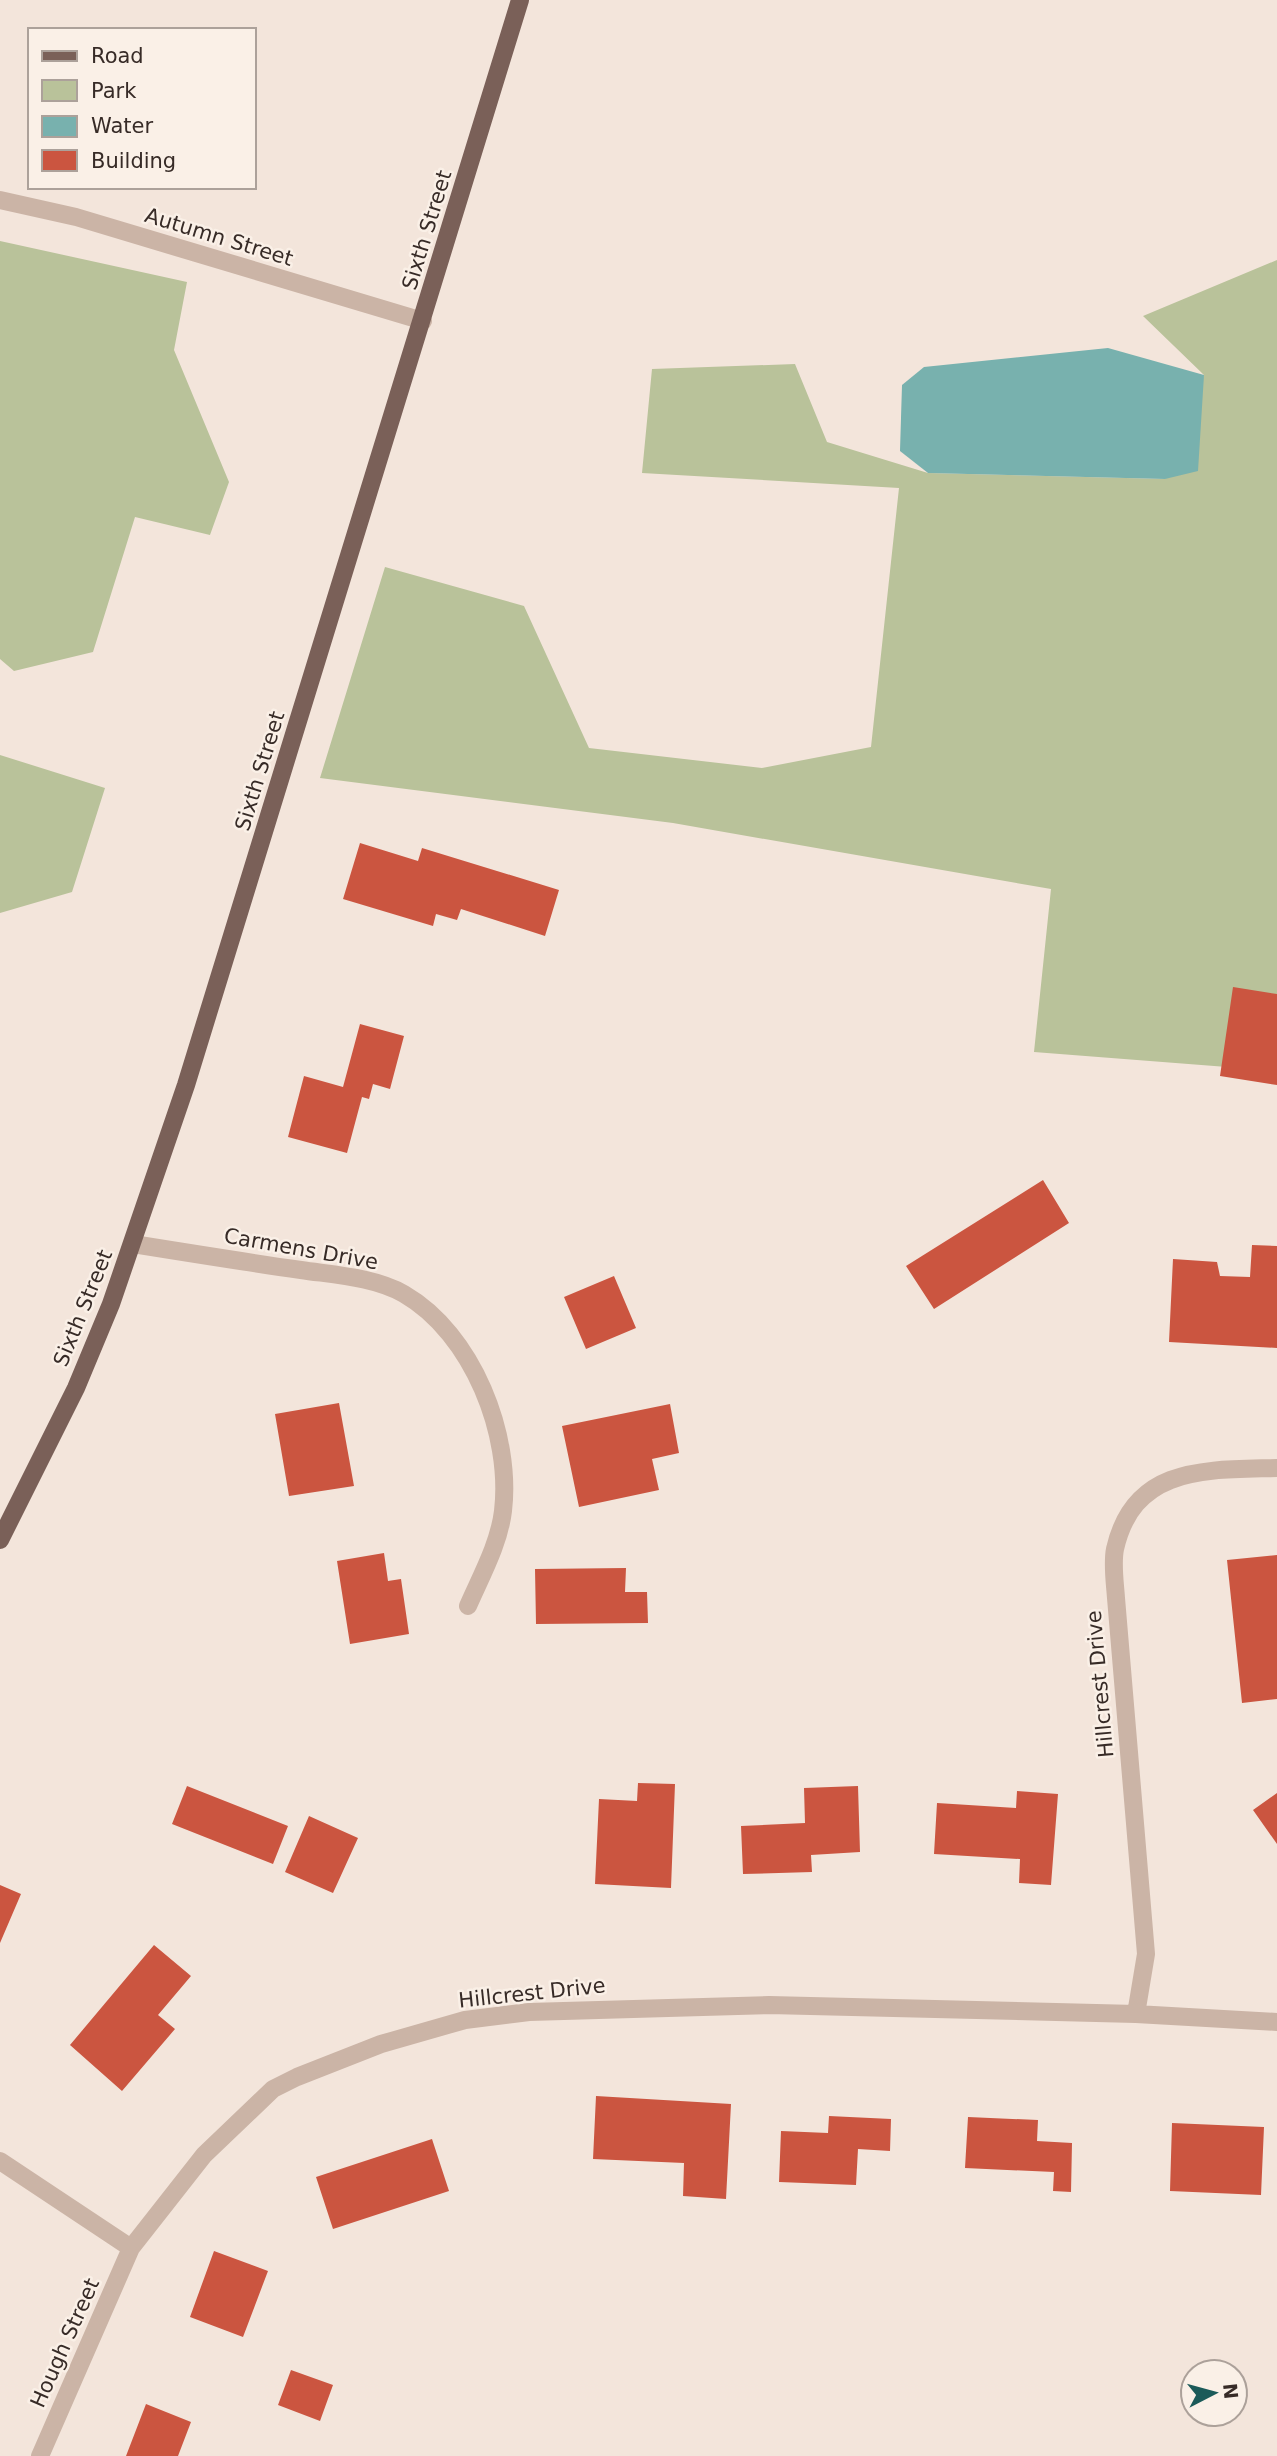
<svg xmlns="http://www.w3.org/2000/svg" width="1277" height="2456" font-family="'DejaVu Sans',sans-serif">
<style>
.green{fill:#b9c29a}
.water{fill:#78b1ae}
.building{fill:#cb5540}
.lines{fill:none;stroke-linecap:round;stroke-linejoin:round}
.minor{stroke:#cbb4a6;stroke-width:18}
.major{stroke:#7a6058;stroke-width:18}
.labels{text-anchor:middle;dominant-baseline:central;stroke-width:5;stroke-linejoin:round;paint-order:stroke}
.street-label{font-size:21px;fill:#372b27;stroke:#faf0e7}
</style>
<rect width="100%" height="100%" fill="#f3e5db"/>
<!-- green -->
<path class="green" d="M0,241l187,41 -13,68 55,132 -19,53 -75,-18 -42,135 -79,19 -14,-12z
M1277,260v811l-243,-19 17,-163 -378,-66 -353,-45 65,-211 139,39 65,142 173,20 109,-21 28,-259 -257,-15 10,-104 143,-5 32,78 101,31 237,6 39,-104 -61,-59z
M0,755l105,33 -33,104 -72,21z"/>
<!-- water -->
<path class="water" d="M1108,348l96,27 -6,96 -33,8 -237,-6 -28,-22 2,-66 22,-18z"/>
<!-- building -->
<path class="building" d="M360,843l58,18 4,-13 137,42 -14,46 -84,-27 -4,11 -21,-6 -3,12 -90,-27z
M1233,987l44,7v91l-57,-9z
M360,1024l44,12 -14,53 -17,-5 -4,15 -7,-2 -15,56 -59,-16 16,-61 39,11z
M1043,1180l26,43 -135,86 -28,-43z
M1252,1245l25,1v102l-108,-6 4,-83 44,3 3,14 30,1z
M614,1276l22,52 -50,21 -22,-52z
M339,1403l15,83 -65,10 -14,-82z
M670,1404l9,49 -27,6 7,31 -80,17 -17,-81z
M384,1553l4,28 13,-2 8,55 -59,10 -13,-83z
M1277,1555v144l-35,4 -15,-143z
M626,1568l-1,24h22l1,31 -112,1 -1,-55z
M638,1783l37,1 -4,104 -76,-4 4,-85 38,2z
M187,1786l101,40 -15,38 -101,-40z
M858,1786l2,66 -49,3 1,17 -69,2 -2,-48 64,-3 -1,-35z
M1017,1791l41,3 -7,91 -32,-2 1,-24 -86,-5 3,-51 79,5z
M1277,1793v51l-24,-34z
M309,1816l49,22 -25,55 -48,-21z
M0,1885l21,9 -21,49z
M154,1945l37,31 -33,39 17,14 -53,62 -52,-46z
M596,2096l135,8 -5,95 -43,-3 1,-33 -91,-4z
M829,2116l62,3 -1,32 -32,-2 -2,36 -77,-3 2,-51 47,2z
M968,2117l70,3 -1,21 35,2 -1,49 -18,-1 1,-19 -89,-4z
M1172,2123l92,4 -3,68 -91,-4z
M432,2139l17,52 -116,38 -17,-52z
M214,2251l54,20 -25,66 -53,-20z
M291,2370l42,15 -13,36 -42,-16z
M146,2404l45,18 -13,34h-52z"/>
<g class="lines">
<!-- minor -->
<path class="minor" d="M0,200l76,17 347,104
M133,1244c56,9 112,18 168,26 33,5 73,7 103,24 69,40 108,141 99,217 -4,33 -22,65 -35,95
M1277,1468c-70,2 -143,-3 -162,81 -3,15 0,34 1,49l30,356 -10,60 141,8
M0,2161l131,87
M40,2456l91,-208 73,-93 69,-66 24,-12 84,-33 84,-24 64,-8 240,-7 367,9"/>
<!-- major -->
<path class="major" d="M0,1540l76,-152 35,-84 75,-219 334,-1085"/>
</g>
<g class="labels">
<!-- street labels -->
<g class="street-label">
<text transform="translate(427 230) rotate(-73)">Sixth Street</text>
<text transform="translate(219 237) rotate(17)">Autumn Street</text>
<text transform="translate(260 771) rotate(-73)">Sixth Street</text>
<text transform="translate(301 1249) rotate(10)">Carmens Drive</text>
<text transform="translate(83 1308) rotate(-68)">Sixth Street</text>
<text transform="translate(1100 1684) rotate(-95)">Hillcrest Drive</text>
<text transform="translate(532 1993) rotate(-6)">Hillcrest Drive</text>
<text transform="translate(65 2343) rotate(-66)">Hough Street</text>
</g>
</g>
<!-- legend -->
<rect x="28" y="28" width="228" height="161" fill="#faf0e7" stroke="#aca19a" stroke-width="2"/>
<rect x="42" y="51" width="35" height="10" fill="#7a6058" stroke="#aca19a" stroke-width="2"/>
<text x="91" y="63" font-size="21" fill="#372b27">Road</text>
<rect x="42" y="80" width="35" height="21" fill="#b9c29a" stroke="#aca19a" stroke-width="2"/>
<text x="91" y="98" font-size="21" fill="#372b27">Park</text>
<rect x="42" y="116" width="35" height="21" fill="#78b1ae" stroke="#aca19a" stroke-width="2"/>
<text x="91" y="133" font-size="21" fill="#372b27">Water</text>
<rect x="42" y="150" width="35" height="21" fill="#cb5540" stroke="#aca19a" stroke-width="2"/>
<text x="91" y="168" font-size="21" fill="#372b27">Building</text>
<!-- north arrow -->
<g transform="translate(1214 2393) rotate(84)"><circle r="33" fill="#faf0e7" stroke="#aca19a" stroke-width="2"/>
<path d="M0-5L12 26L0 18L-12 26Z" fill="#1b5a59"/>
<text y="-10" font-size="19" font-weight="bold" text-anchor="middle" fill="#372b27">N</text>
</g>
</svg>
